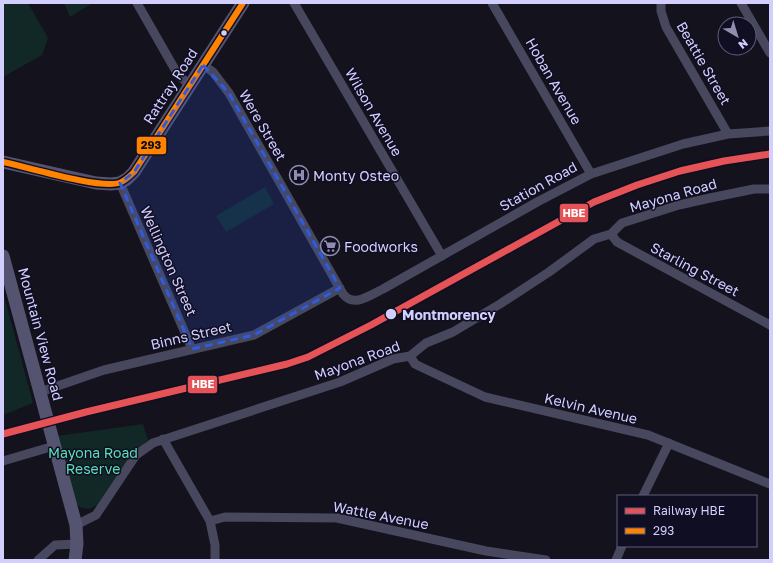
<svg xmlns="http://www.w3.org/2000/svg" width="773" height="563" font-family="'Golos Text',sans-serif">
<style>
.green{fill:#112827}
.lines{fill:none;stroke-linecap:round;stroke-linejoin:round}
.street{stroke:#47475e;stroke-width:9}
.secondary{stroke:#545471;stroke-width:13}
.bus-1-casing{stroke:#100e22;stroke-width:9}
.bus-1{stroke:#ff8200;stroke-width:6}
.rail-1-casing{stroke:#100e22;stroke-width:10}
.rail-1{stroke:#e55356;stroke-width:7}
.marked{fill:#2f5bdc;fill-opacity:0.2;stroke:#2f5bdc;stroke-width:3;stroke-dasharray:8 5;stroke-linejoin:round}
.bus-dot{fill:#d2cffe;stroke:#100e22;stroke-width:1.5}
.labels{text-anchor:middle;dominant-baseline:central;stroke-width:3;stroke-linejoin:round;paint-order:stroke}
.street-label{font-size:14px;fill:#d2cffe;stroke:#100e22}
.poi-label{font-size:14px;fill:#d2cffe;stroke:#100e22;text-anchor:start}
.stop-label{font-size:14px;font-weight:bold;fill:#d2cffe;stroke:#100e22;text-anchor:start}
.park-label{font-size:14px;fill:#5cdeb6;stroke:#100e22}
.line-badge{stroke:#100e22;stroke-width:1.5}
.badge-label{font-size:11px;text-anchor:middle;font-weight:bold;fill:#fff}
.pale-badge-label{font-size:11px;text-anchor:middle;font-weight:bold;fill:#111}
</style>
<rect width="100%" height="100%" fill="#14121d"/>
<!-- green -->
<path class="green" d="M3,3h25l20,35 -6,17 -39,22z
M64,3h27v1l-21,13z
M265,187l9,17 -48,28 -10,-16z
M3,292l30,111 -30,12z
M143,424l5,16 -20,19 -31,46 -8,4 -7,-1 -6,-4 -19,-68z"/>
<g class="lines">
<!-- street -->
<path class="street" d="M137,3l40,70 13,13
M294,3l148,253
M492,3l99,171
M661,3v8l5,16 62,107
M741,3l29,50
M203,65l10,7 16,21 114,201c11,14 27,1 40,-5l156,-88 52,-27 92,-30 45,-10 42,-3
M120,183l72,166
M611,234l6,8 153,83
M410,356l5,8 6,3 64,30 163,38 122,49
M40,392l64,-22 150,-35 86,-47
M163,439l47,82 5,24v15
M3,461l51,-15
M643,496l26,-53
M210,521l15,-4 112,1 149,33 60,9
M76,525l20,-10 40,-60 17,-12 187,-61 53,-23 17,-3 16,-13 27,-11 47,-28 49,-32 45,-33 17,-5 11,-11 57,-18 31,-7 44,-9h16
M38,560l17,-15 22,-1
M616,560l6,-14"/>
<!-- secondary -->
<path class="secondary" d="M3,162l93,21 15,1 9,-1 7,-4 7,-7 109,-169
M3,256l73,269 1,19 -2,16"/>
<defs>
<path id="bus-1" d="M3,162c24,5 96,27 116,21 6,-2 11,-7 15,-11l109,-169"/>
</defs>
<!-- bus-1 casing -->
<use href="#bus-1" class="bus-1-casing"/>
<!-- bus-1 -->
<use href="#bus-1" class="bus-1"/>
<defs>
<path id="rail-1" d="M3,434l83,-22 201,-48 21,-7 63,-32 223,-123 43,-17 43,-14 44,-10 46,-7"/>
</defs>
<!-- rail-1 casing -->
<use href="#rail-1" class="rail-1-casing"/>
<!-- rail-1 -->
<use href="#rail-1" class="rail-1"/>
</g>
<!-- marked area -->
<path class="marked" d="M203,65l26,28 111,195 -86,47 -62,14 -72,-166 14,-11z"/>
<!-- icons -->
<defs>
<symbol id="hospital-ring" viewBox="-11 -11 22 22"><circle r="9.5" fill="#100e22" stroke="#908daf" stroke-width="1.5"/><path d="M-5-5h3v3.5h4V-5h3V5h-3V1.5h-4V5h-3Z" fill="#908daf"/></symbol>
<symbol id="supermarket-ring" viewBox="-11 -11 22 22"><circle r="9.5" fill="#100e22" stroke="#908daf" stroke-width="1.5"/><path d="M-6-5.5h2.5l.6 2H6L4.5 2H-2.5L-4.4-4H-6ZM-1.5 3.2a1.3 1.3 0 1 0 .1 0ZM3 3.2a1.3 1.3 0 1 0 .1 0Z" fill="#908daf"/></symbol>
</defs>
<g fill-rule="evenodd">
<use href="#hospital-ring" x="288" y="164" width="22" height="22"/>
<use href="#supermarket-ring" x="319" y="235" width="22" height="22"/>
</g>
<!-- markers -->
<g class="bus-dot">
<circle cx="224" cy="33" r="3.5"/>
<circle cx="391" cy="314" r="6"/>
</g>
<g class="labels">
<!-- street labels -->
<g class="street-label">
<text transform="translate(704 63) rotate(60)">Beattie Street</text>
<text transform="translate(554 81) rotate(60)">Hoban Avenue</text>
<text transform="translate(170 86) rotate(-57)">Rattray Road</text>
<text transform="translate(374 112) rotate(60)">Wilson Avenue</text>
<text transform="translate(263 125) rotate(60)">Were Street</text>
<text transform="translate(538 186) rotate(-29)">Station Road</text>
<text transform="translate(673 195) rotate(-16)">Mayona Road</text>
<text transform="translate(169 261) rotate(66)">Wellington Street</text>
<text transform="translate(695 269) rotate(28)">Starling Street</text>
<text transform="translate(41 334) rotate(75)">Mountain View Road</text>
<text transform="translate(191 335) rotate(-13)">Binns Street</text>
<text transform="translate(357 360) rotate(-20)">Mayona Road</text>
<text transform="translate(591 408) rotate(13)">Kelvin Avenue</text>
<text transform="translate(381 515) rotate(11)">Wattle Avenue</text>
</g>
<!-- poi labels -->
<g class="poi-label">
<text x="313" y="175">Monty Osteo</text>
<text x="344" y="246">Foodworks</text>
</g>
<!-- stop labels -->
<g class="stop-label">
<text x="402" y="314">Montmorency</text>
</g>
<!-- park labels -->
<g class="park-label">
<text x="93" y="452">Mayona Road<tspan x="93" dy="16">Reserve</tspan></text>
</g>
</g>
<g class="line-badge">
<rect x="136" y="136" width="31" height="19" rx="4" fill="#ff8200"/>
<rect x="559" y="203" width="30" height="20" rx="4" fill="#e55356"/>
<rect x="187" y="375" width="31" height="19" rx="4" fill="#e55356"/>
</g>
<g class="badge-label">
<text x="574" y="217">HBE</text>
<text x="203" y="388">HBE</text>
</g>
<g class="pale-badge-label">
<text x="151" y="149">293</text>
</g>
<!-- border -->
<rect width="773" height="563" fill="none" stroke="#d2cffe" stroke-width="8"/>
<!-- legend -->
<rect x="617" y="495" width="140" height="52" fill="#100e22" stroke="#5e5b7a"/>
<rect x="625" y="508" width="20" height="6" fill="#e55356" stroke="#5e5b7a"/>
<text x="653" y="515" font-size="12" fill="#d2cffe">Railway HBE</text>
<rect x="625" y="528" width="20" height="6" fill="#ff8200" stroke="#5e5b7a"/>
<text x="653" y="535" font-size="12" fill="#d2cffe">293</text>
<!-- north arrow -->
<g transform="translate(737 36) rotate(142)"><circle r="19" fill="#100e22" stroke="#5e5b7a"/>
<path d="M0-3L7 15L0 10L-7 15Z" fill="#908daf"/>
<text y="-6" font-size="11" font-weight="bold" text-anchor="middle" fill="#d2cffe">N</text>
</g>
</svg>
